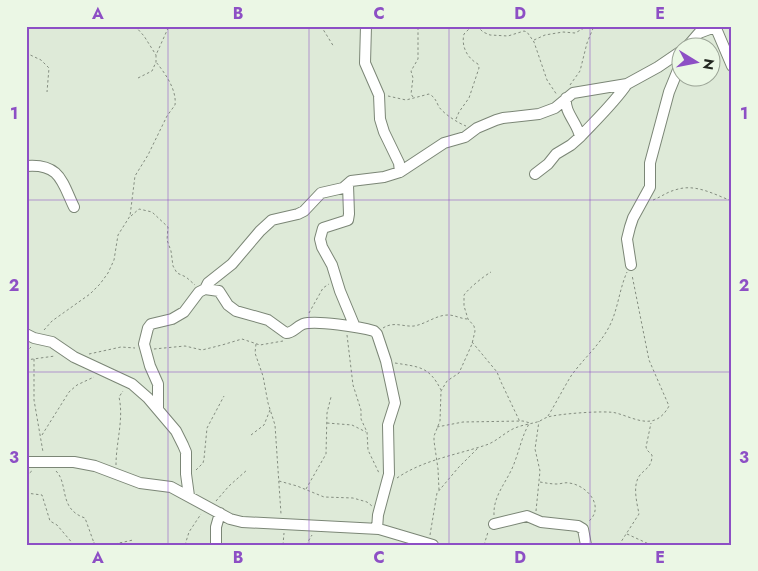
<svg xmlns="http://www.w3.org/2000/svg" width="758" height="571" font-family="Jost,sans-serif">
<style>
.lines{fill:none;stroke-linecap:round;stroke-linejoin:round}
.minor-casing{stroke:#7b8676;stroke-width:12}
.path{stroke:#848d80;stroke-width:1;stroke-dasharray:2.5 2.5;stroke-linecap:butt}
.minor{stroke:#fff;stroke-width:10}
.grid{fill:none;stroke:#8d4fc5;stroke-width:1;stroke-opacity:0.55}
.neatline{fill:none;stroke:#8d4fc5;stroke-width:2}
.grid-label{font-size:16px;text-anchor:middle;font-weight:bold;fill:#8d4fc5}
</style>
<rect width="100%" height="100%" fill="#deead8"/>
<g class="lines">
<defs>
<path id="minor" d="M715,26l17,40
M686,48l13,-15 16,-6
M580,137c15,-16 35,-35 47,-53
M26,166c34,-3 36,16 48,41
M400,172l44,-29 21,-6 12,-9 19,-8 7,-2 36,-4 16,-6 18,-15 54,-9 31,-17 22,-15
M535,174l13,-10 8,-10 15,-9 9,-8c-2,-14 -16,-24 -14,-39
M348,185l1,29 -1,6 -25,8 -3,11 2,8 10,18 8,26 15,36
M631,265l-4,-26 3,-12 3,-9 17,-31v-24l19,-71 11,-27
M205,289l3,-6 24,-19 28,-33 12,-11 26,-6 6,-3 17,-18 22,-5 8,-7 33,-4 16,-5 -1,-9 -15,-31 -4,-13 -1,-24 -14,-32 1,-37
M26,334l8,4 18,4 22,15 58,27 16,14 28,33 7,14 3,7v22l3,22
M158,409v-25l-8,-18 -6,-22 4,-16 3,-4 21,-5 12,-7 15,-20 6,-3 14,2 9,14 8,6 32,9 18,13c7,0 10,-6 17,-9 13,-4 57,3 71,7l3,3 9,27 9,42 -7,22 1,49 -11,41 -1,14
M26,462h48l21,4 45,17 31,4 59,32 12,3 137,7 54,16
M494,524l33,-8 14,6 37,4 5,3 3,16
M216,545v-18l4,-14"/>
</defs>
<!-- minor casing -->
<use href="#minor" class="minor-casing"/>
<!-- path -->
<path class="path" d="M135,26l9,10 12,19
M288,26h9
M321,26l13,21
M477,26l6,6 7,3 18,1 16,-5 3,1 7,10 13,38 10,15
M534,40l11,-5 18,-3 12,1 13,-7
M26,53l15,7 8,8 -2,24
M138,78l14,-7 4,-9v-7l13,-29
M570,85l10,-14 7,-28 7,-17
M388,96l18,4 23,-6c6,3 7,7 10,13 5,7 19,16 27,19
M413,97l-2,-3 2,-16 -2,-7 7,-12v-33
M456,119l3,-7 10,-14 10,-30 -1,-4c-11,-6 -17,-18 -14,-30l8,-8
M653,200c8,-3 14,-8 22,-10 20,-7 38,4 57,11
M131,216l8,-7 13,3 16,15 -1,13 4,11 2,15 4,7 9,4 9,8
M309,313l14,-25 6,-4
M383,328c11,-7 20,-1 31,-2 12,-2 22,-11 34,-11 7,0 13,4 20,4
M44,330l8,-9 38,-27 10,-10 8,-11 6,-13 4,-25 12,-19 5,-40 13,-21 19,-39 8,-11c2,-15 -10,-32 -19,-43
M347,335l6,50 8,25v9l6,13 1,18 11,23
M472,342l25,30 4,10 19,40
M256,344l-1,9 8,23 5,27 7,22 6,89
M154,349l31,-3 17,4 20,-5 20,-6 18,6 23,-4
M26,352l5,-5
M89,354l32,-7 14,1
M34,359v41l9,52
M26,360l29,-4
M395,363c24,4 34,3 46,27
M548,416c8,-13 15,-27 23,-40 12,-17 28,-30 38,-49 9,-17 10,-37 18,-55
M327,423l25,2 14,7
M437,427l26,-5 60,-1 7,2
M42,435l27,-43 8,-7 17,-8
M251,435l13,-10 6,-15
M116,465c0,-23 8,-46 3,-68l4,-6
M196,470l7,-7 1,-4 3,-31 17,-32
M56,471c13,13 2,38 29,47l9,25
M26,476l7,-6
M397,478c26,-18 59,-23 89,-33 10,-3 19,-13 29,-17 7,-3 15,-4 22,-6 4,-1 7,-4 11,-5 9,-3 58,-7 68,-4 19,5 39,19 53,-7l-20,-46 -17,-85
M279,481l18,5 27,11 29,1 14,4 5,4
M540,482c6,1 11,2 17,2 4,0 8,-2 12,-1 18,2 37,24 19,39
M306,489l20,-35 1,-41 4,-16
M439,490l-1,-21 -4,-28v-5l6,-15 1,-30 6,-10 12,-8 13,-29 3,-13 -1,-5 -6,-7 -4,-13v-11c5,-7 20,-19 27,-23
M26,493l16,2 8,26 7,4 17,20
M216,501l13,-15 18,-16
M536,511l4,-40 -5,-22 4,-28
M494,515c-1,-21 15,-35 21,-54 5,-13 7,-25 14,-37
M627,534l24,11
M430,535l7,-42 21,-25 20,-20
M26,543l3,2
M88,545l6,-2 6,2
M110,545l23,-5
M185,545l4,-13 12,-18
M283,545l1,-12
M306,545l6,-10
M484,545l4,-13
M619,545l20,-31c-2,-11 -7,-29 1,-39 6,-7 12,-8 12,-20l-5,-5 -1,-3 5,-24"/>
<!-- minor -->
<use href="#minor" class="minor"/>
</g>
<!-- grid -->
<path class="grid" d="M168,26v519M309,26v519M449,26v519M590,26v519M26,200h706M26,372h706"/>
<!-- border -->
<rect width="758" height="571" fill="none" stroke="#ebf7e5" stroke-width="55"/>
<!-- north arrow -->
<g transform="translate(696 62) rotate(100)"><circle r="24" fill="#ebf7e5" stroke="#9ba496"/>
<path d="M0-4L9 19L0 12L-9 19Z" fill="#8d4fc5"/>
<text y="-8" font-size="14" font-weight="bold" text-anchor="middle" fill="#222720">N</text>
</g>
<rect x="28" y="28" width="702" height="516" class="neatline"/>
<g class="grid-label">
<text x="98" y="19">A</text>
<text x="238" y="19">B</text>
<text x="379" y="19">C</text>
<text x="520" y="19">D</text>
<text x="660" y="19">E</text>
<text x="14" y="119">1</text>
<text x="744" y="119">1</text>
<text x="14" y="291">2</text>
<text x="744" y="291">2</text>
<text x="14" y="463">3</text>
<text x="744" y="463">3</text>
<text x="98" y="563">A</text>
<text x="238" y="563">B</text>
<text x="379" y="563">C</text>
<text x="520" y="563">D</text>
<text x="660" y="563">E</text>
</g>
</svg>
